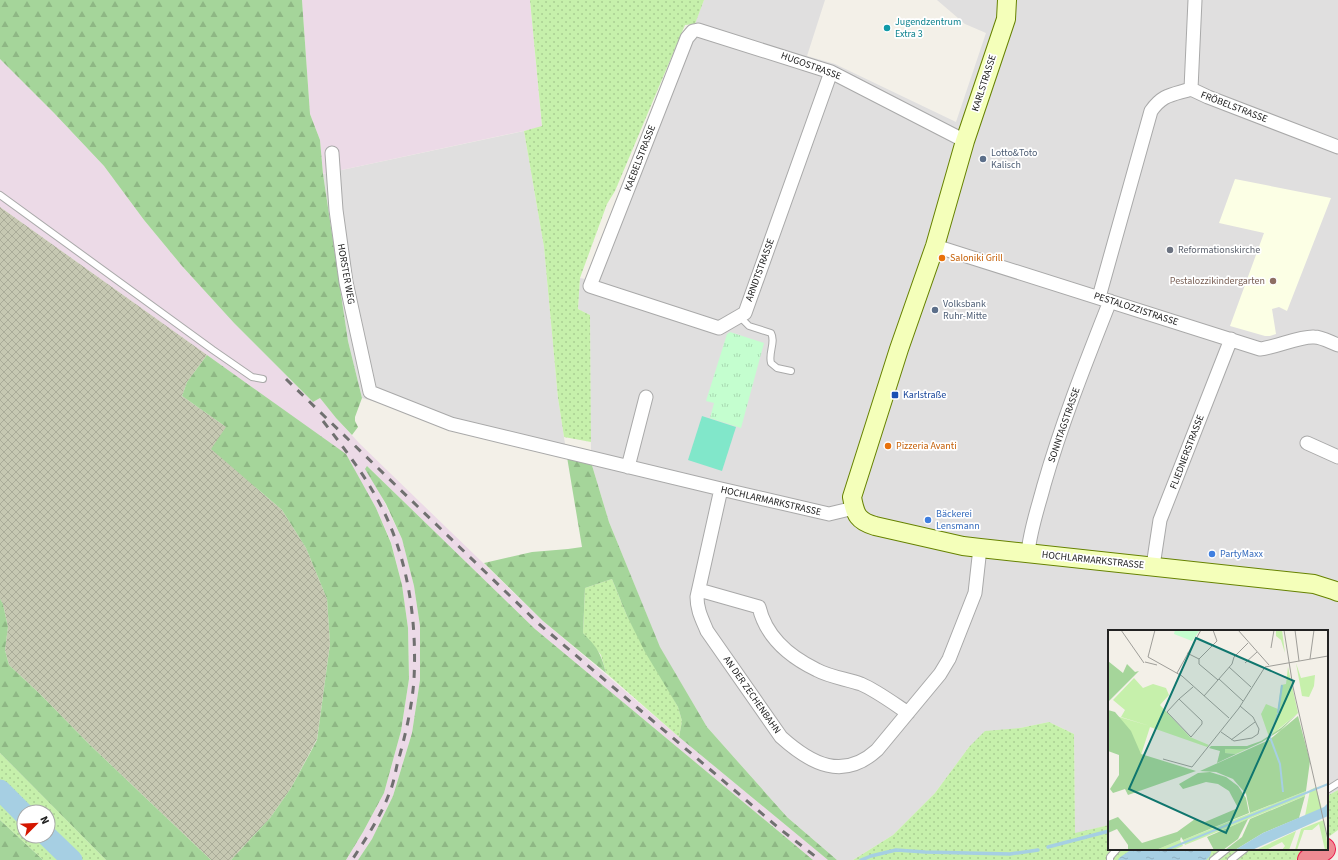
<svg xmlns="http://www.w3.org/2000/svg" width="1338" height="860" font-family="'Source Sans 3',sans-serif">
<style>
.residential{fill:#e0dfdf}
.industrial{fill:#ecdae7}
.education{fill:#fcffe5}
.construction{fill:url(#construction-cross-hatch)}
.grass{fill:url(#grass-dots);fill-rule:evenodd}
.forest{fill:url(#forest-firs)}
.park{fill:url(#park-tufts)}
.pitch{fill:#81e7ca}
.water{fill:url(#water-ripples)}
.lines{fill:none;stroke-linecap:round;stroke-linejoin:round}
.stream{stroke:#a6cfe3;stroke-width:3.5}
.river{stroke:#a6cfe3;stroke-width:21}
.lane-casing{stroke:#a9a9a9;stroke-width:8}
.street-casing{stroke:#a9a9a9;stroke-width:15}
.secondary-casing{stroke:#668200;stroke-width:20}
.highway-casing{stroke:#ea1c4d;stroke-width:24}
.lane{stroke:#fff;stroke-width:6}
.street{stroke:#fff;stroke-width:13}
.secondary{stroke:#f4ffba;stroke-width:18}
.highway{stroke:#ef8b93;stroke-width:22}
.rail{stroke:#707070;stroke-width:3;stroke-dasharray:8 8;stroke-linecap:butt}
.culture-dot{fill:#0f9aa8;stroke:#fff;stroke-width:1.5}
.service-dot{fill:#5c6f8a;stroke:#fff;stroke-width:1.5}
.worship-dot{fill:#6b7280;stroke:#fff;stroke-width:1.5}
.food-dot{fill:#e8710a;stroke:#fff;stroke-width:1.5}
.education-dot{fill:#8d6e63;stroke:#fff;stroke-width:1.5}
.transit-dot{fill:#1a4fb4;stroke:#fff;stroke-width:1.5}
.shop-dot{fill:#3f7fe0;stroke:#fff;stroke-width:1.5}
.labels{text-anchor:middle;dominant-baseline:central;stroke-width:3.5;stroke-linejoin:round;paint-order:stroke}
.culture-label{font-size:10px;fill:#0d838f;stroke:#fff;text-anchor:start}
.street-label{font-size:10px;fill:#222;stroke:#fff}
.service-label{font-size:10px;fill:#4e5e75;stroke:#fff;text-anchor:start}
.worship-label{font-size:10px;fill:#5b616d;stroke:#fff;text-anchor:start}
.food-label{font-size:10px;fill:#c56008;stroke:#fff;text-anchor:start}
.education-label{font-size:10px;fill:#785e54;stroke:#fff;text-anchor:end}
.transit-label{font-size:10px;fill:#164399;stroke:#fff;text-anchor:start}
.shop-label{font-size:10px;fill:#366cbe;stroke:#fff;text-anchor:start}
.inset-river{fill:none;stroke:#a6cfe3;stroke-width:2}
.inset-road{fill:none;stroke:#9f9e99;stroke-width:1}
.view{fill:#0f766e;fill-opacity:0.15;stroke:#0f766e;stroke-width:2}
.inset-edge{fill:none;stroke:#222;stroke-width:2}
</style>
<defs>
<pattern id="construction-cross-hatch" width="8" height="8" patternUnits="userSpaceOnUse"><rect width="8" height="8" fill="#c6c8b2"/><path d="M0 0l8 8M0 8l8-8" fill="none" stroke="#aaac99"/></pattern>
<pattern id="grass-dots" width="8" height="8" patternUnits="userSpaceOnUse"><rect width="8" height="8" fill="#c6f0ab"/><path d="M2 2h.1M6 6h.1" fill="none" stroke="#aace93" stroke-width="1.8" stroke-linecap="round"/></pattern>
<pattern id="forest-firs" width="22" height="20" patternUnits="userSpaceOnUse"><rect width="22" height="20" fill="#a5d59a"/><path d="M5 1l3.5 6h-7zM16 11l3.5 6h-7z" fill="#8eb784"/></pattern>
<pattern id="park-tufts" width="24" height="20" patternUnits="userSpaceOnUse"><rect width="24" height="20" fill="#c4fecf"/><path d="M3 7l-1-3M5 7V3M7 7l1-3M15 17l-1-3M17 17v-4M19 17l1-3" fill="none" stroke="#a8d9b1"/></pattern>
<pattern id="water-ripples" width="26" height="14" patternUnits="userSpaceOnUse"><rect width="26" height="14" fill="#a6cfe3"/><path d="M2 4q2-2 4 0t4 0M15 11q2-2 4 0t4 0" fill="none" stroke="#8fb1c2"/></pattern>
</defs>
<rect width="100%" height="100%" fill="#f3f0e8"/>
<!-- residential -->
<path class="residential" d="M704,0h121l-18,56 28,8 121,58 30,-89 -21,-9 -28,-24h401v790l-11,6v-165h-218v194l-34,9 -1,-100 -25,-12 -29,6 -51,19 -34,46 -42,42 -40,25h-16l-50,-43 -80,-90 -47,-79 -51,-126 -18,-60 -1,-147 -12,-6 2,-31 16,3z
M524,131l20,116 14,151 9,59 -205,-59 -14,-57 -25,-167z"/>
<!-- industrial -->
<path class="industrial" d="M302,0h228l12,127 -219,47 -3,-34 -10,-26z
M0,59l54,54 50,53 40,54 38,46 52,57 79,79 7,-4 16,20 24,26 183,177 136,116 149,123h-15l-278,-231 -168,-163 35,73 12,47 6,40v54l-8,53 -19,63 -21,43 -14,21h-12l17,-28 21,-39 17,-62 8,-52 -1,-51 -6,-43 -11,-43 -15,-34 -31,-54 -345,-247z"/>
<!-- education -->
<path class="education" d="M1235,179l96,19 -44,113 -8,-4 -7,2 4,25 -6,2h-5l-35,-10 34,-93 -45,-10z"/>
<!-- construction -->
<path class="construction" d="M0,207l207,148 -20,27 -5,14 44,31 29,60 27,23 24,38 21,51 3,45 -13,95 -26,49 -21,30 -39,42h-20l-122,-116 -48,-49 -32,-30 -4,-15 3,-23 -5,-23 -3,-5z"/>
<!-- grass -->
<path class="grass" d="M530,0h174l-9,24 -10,1 -70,166 -8,13 -27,74 -2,31 12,6 1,127 -27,-5 -6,-39 -14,-151 -20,-116 18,-5z
M612,579l15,37 51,91 4,14 -3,16 -73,-64 -5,-18 -18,-22 2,-45z
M1049,722l25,12 1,99 34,-8v24h203l-16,11h-443l40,-25 42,-42 34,-46 16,-16 35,-3z
M0,753l106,107h-63l-43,-40zM24,812h24v24h-24z
M1338,790v40l-11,8v-42z"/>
<!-- forest -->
<path class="forest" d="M0,0h302l8,114 10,26 3,34 25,167 14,57 -7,19v4l3,6 -6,8 -16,-17 -16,-20 -7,4 -79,-79 -52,-57 -38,-46 -40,-54 -50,-53 -54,-54z
M207,355l139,99 30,54 15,35 11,42 6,43 1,51 -8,52 -17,62 -21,39 -17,28h-115l39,-42 21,-30 26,-48 13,-96 -3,-45 -21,-51 -24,-38 -71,-61 15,-22 -44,-31 5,-14z
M567,457l24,5 18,60 51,125 47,80 80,90 50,43h-9l-149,-123 3,-16 -4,-14 -33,-55 -18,-36 -15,-37 -27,9 -2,45c14,14 18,20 23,40l-63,-52 -59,-58 48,-11 36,-3 14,-2z
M367,466l168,163 278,231h-455l14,-21 21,-43 19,-63 8,-53v-54l-6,-40 -12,-47 -16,-35 -21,-35z
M0,599l3,5 5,23 -3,23 4,15 32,30 48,49 122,116h-105l-106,-107z
M0,820l43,40h-43z"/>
<!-- park -->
<path class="park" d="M730,332l34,11 -23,85 -31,-10 4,-15 -8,-2 21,-67z"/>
<!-- pitch -->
<path class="pitch" d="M702,416l34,11 -14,44 -34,-11z"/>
<!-- water -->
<path class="water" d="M1132,849h80l-2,7 -4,4h-88l1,-2z"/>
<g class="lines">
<!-- stream -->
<path class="stream" d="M1048,847l61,-16
M861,860l10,-4 25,-6 29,2 85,2 28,-4"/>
<!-- river -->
<path class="river" d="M0,790l24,24
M47,836l25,24"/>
<defs>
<path id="lane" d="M0,195l213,155 39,27 11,2
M739,316l10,10 22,7c5,9 -3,20 0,30l6,5 14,3
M1327,790l11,-7
M1110,860v-3l7,-8
M1213,860l14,-11
M1231,860l14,-11"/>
<path id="street" d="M1195,0l-4,89 17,8 130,50
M831,72l-86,241 -26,15 -129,-42 97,-248 6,-7 5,-1 133,42 134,69
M332,153l4,57 10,72 24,110 81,32 270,65 108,25 25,-6
M935,246l325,103c17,-2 40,-13 54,-12 8,0 16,5 24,8
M1099,297l52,-186c12,-17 21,-16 40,-22
M1307,443l31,14
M628,467l18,-70
M721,489l-24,108c0,13 5,22 10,34l74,106c30,27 62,44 96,13l63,-76 9,-15 26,-66 5,-45
M1028,553c2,-23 10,-45 16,-68 18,-63 42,-123 66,-184
M1153,566l7,-46 71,-181
M699,590l60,17c7,30 31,50 58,63 13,7 30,9 44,14 16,7 32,19 47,29"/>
<path id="secondary" d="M1007,0l-1,19 -41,122 -30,105 -36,103 -47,148c3,18 6,24 23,29l88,20 17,2 334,36 19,6 5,2"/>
<path id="highway" d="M1309,860l15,-11"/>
</defs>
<!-- lane casing -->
<use href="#lane" class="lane-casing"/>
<!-- street casing -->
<use href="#street" class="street-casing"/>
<!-- secondary casing -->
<use href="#secondary" class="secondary-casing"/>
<!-- highway casing -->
<use href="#highway" class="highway-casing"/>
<!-- lane -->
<use href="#lane" class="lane"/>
<!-- street -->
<use href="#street" class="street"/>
<!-- secondary -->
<use href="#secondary" class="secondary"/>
<!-- highway -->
<use href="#highway" class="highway"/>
<!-- rail -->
<path class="rail" d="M286,379l253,245 241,205 40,31
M323,421c21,27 42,54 58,85 27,52 36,115 33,173 -2,29 -9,58 -17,86 -2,10 -4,20 -8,29 -8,22 -24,46 -37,66"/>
</g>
<!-- markers -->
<circle class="culture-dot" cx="887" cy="28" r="4"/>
<g class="service-dot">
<circle cx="983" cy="159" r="4"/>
<circle cx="935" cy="310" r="4"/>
</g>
<circle class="worship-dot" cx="1170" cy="250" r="4"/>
<g class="food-dot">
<circle cx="942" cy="258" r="4"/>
<circle cx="888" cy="446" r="4"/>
</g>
<circle class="education-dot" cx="1273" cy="281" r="4"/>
<rect class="transit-dot" x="891" y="391" width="8" height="8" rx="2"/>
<g class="shop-dot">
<circle cx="928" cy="520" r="4"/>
<circle cx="1212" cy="554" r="4"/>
</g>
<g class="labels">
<!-- culture labels -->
<g class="culture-label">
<text x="895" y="22">Jugendzentrum<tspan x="895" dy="12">Extra 3</tspan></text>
</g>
<!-- street labels -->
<g class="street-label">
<text transform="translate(811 66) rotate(20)">HUGOSTRASSE</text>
<text transform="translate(984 83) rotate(-72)">KARLSTRASSE</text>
<text transform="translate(1234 107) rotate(21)">FRÖBELSTRASSE</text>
<text transform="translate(640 158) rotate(-69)">KAEBELSTRASSE</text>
<text transform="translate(760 270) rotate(-70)">ARNDTSTRASSE</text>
<text transform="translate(346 274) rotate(80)">HORSTER WEG</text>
<text transform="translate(1136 309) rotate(18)">PESTALOZZISTRASSE</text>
<text transform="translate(1064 425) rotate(-71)">SONNTAGSTRASSE</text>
<text transform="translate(1187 452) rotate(-69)">FLIEDNERSTRASSE</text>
<text transform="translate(771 501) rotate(13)">HOCHLARMARKSTRASSE</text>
<text transform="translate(1093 560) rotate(6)">HOCHLARMARKSTRASSE</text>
<text transform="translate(752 695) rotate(55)">AN DER ZECHENBAHN</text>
</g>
<!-- service labels -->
<g class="service-label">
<text x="991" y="153">Lotto&amp;Toto<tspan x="991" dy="12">Kalisch</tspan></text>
<text x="943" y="304">Volksbank<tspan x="943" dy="12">Ruhr-Mitte</tspan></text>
</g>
<!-- worship labels -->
<g class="worship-label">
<text x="1178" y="250">Reformationskirche</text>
</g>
<!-- food labels -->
<g class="food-label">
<text x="950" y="258">Saloniki Grill</text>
<text x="896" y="446">Pizzeria Avanti</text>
</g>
<!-- education labels -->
<g class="education-label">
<text x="1265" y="281">Pestalozzikindergarten</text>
</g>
<!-- transit labels -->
<g class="transit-label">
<text x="903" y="395">Karlstraße</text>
</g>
<!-- shop labels -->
<g class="shop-label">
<text x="936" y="514">Bäckerei<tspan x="936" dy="12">Lensmann</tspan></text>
<text x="1220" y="554">PartyMaxx</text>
</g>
</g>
<!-- overview -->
<g transform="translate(1108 630)">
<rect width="220" height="220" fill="#f3f0e8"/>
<path d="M168,0h6l3,23 -4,-13 -5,-4zM188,33l5,15 14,-3 -1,11 -5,11 -7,-1zM180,37l10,46 -29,24 -8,-23 5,-10 12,5 3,-24 5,-1zM26,48l9,10 10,-4 13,4 3,7 -9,10 30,32 19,8 -2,2 -57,-20 -9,28 -21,-36 -4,-3 34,10 -29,-9 4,-7 -12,-10zM135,118l4,1 -11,5 -11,-1v-4zM208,157l6,22 -17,7 5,-26zM198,161l-1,5 -120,49 -2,-5zM216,190l4,30h-3l-6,-26 -7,6h-8l-7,20h-2l6,-21zM188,201l-7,19h-7l3,-4 -3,-4 -16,8h-10zM72,210l3,6 -10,4h-17z" fill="#c6f0ab"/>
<path d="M0,31l15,12 4,-9 8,8 4,-1 -31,31zM0,80l7,2 16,19 10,23 55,17 -68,24 -3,-6 -12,4 -3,-4 9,-14v-20l-11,-4zM190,83l-17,17 -19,12 -15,7h-22v4l11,1 -19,9 3,-12 -11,-3 2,-2h36l14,-5 20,-13zM190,86l12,45 -4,30 -56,22 -4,-19 -13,-15 -17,-7 -16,-1 69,-31zM102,142l16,5 12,9 8,12 3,15 -66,27 -2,-3 -1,3 -24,10h-28v-5l-11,-16 -9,4v-12l10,-4 24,26 35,-11 18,-13 10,3 33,-14 -9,-17 -11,-7 -12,-2 -23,7 -4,-5 19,-11zM197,166l-6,22 -36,15 -28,17h-10l17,-13 8,-18zM140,189l-10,20 -15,11h-9l-7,-13z" fill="#a5d59a"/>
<path d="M67,0h25l-8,11 -18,-7z" fill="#c4fecf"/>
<path d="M220,173v13l-76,34h-17l28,-17 61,-26z" fill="#a6cfe3"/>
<path class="inset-river" d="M170,83l4,-28M170,84l-8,23 10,27 3,28M58,220l162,-66"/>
<path class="inset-road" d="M13,0l23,33M130,0l31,35M176,0l9,57 35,153M187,0l4,31M163,18l3,-18M79,23l12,6 18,-18 -4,-11M40,27l34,19 47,42M40,27l7,-27M91,29v5l19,16M202,29l4,-29M37,32l12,3M137,33l12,-11M121,37l22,20M69,43l24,-43M111,49l24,22M96,66l28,-32 2,-7 14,-14M71,69l23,22v3l-11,13 -24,-25 12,-13 14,-12M113,102l13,9 18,-3 6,-4 1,-5 -6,-12 -13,-11M123,110l24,-18M55,129l29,8 47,-59 26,-41 63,-11"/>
<path class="view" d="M88,8l98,43 -68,152 -97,-44z"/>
<rect width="220" height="220" class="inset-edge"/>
</g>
<!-- north arrow -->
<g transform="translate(36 824) rotate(66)"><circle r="19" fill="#ffffff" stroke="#a7a7a7"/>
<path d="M0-3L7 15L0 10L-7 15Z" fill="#d41600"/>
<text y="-6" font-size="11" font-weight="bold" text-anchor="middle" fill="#222222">N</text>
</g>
</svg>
